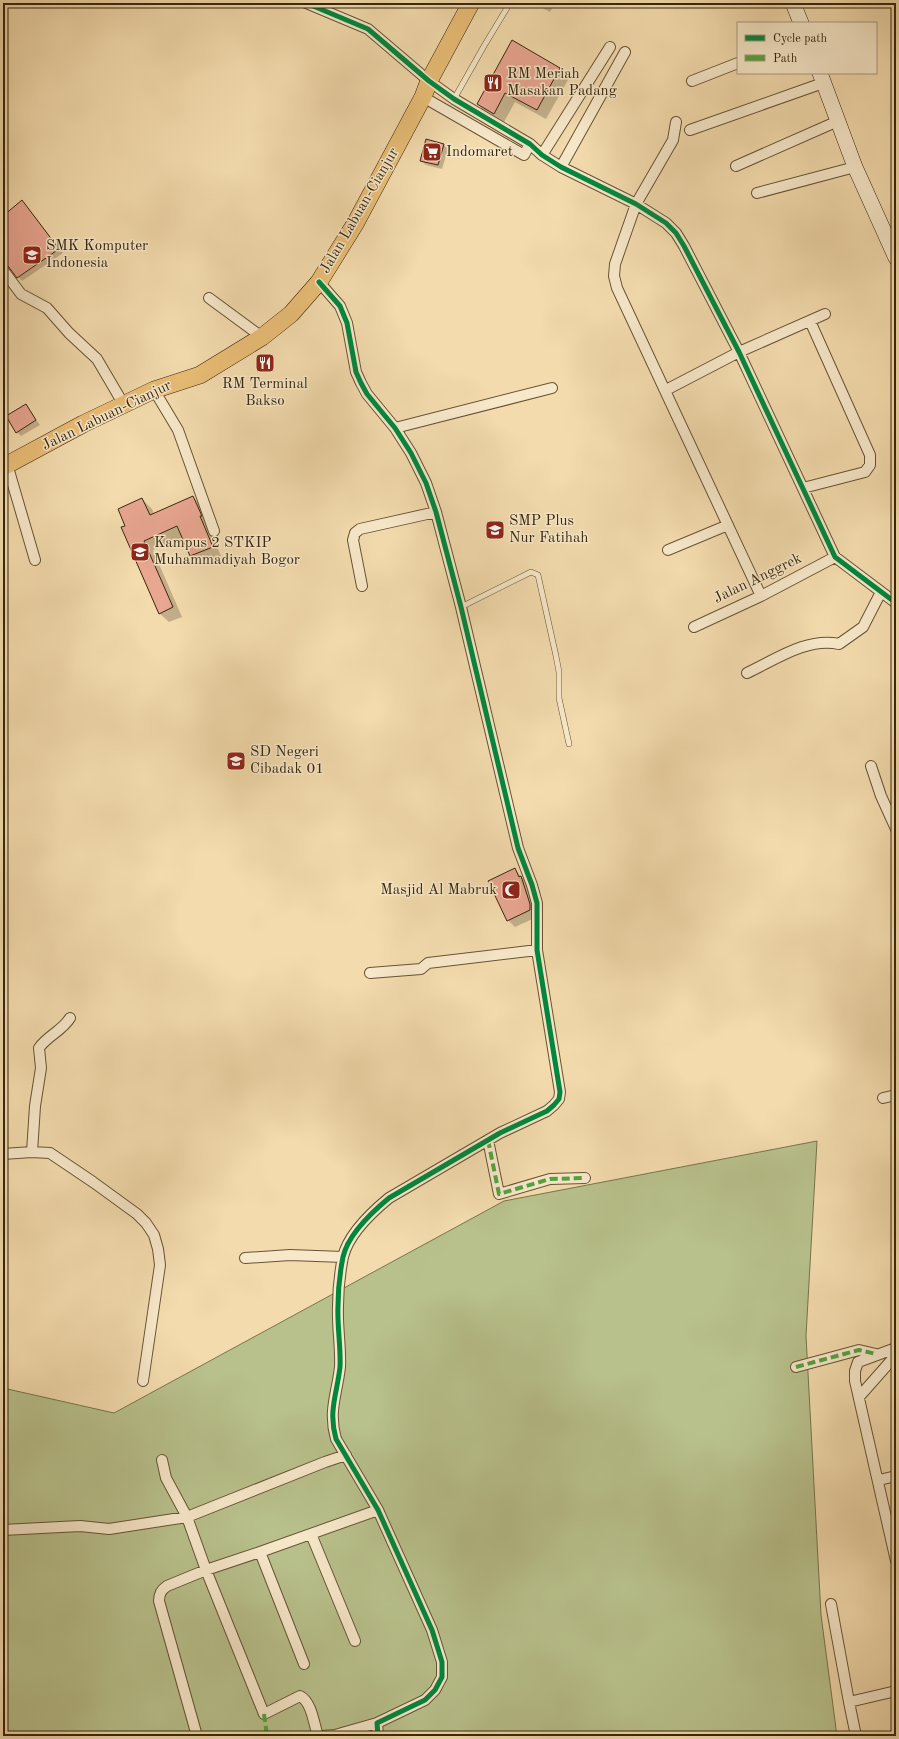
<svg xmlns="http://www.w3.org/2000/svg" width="899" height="1739" font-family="'Old Standard TT',serif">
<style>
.green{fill:#b8c18c;stroke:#78744c}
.shadow{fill:#0003}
.building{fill:#e9a691;stroke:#38260c}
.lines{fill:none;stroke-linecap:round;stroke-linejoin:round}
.service-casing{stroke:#675334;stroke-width:6}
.minor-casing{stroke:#675334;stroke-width:12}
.secondary-casing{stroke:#38260c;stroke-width:16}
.trunk-casing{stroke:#38260c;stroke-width:18}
.service{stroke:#f7e8ca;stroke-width:5}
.minor{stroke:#f7e8ca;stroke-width:10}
.secondary{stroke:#f7e8ca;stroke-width:15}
.trunk{stroke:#eabe76;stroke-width:17}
.quiet{stroke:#53a33e;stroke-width:4;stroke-dasharray:8 4;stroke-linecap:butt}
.cycleway-casing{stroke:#f7e8ca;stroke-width:8}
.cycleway{stroke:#00873e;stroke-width:5}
.labels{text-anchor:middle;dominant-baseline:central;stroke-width:3;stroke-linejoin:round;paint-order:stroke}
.poi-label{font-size:15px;fill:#38260c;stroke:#f7e8ca;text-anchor:start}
.street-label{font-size:15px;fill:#38260c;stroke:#f7e8ca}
</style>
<rect width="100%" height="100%" fill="#f3dbad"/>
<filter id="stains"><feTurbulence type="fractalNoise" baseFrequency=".005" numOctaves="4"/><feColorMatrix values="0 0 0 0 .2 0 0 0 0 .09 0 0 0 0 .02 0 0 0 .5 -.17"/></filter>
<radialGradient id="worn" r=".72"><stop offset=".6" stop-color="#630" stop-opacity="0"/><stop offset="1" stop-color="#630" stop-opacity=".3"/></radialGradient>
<!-- green -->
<path class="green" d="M817,1141l-11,195 15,279 16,121h-834v-348l111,25 390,-212z"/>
<!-- shadow -->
<path class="shadow" d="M533,3h22l-5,9z
M513,41l47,27 9,10 -23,41 -31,-17 -11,20 -17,-8 -9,-10z
M443,144l5,5 -6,20 -16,-4 -5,-4z
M26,206l37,47 -41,28 -19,-20v-44z
M26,405l14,20 -19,11 -4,-4z
M193,497l9,9 6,20 13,30 -21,9 -9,-9 -8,-19 -30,13 29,67 -13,5 -10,-9 -32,-87 15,-27 10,10 2,5z
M514,869l14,15 9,33 -22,10 -7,-7z"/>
<!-- building -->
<path class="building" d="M512,40l48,28 -23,42 -32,-17 -11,21 -17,-10z
M426,139l18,5 -6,21 -18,-4z
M22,200l37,49 -42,29 -9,-12 -5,-3v-47z
M26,404l10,16 -20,13 -10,-17z
M193,496l9,20h-2l13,31 -23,9 -13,-30 -33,15 29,66 -14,7 -38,-87 4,-1 -7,-17 24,-11 8,17z
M515,868l4,9 2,-1 9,28v6l-23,11 -19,-40z"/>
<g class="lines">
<defs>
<path id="service" d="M454,99l30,-53 23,-38 -6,-5
M461,607l70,-35 7,3 18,81 3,16v26l10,46"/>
<path id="minor" d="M306,3l62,26 61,52 25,18 76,45 12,11 19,12 75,37 30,19 10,10 8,13 55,106 96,205 61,46
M692,81l46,-18
M423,97l101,58 6,-11
M676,122l-3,18 -37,64 -21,60 -1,12 3,12 144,308
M690,130l133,-47
M542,155l68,-108
M736,166l102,-45
M561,167l64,-115
M757,193l98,-26
M3,270l18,24 26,14 22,25 28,26 27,46
M319,282l21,24 7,17 9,49 5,11 6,11 28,34 16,25 15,30 10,29 25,95 57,241 14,37 5,18v47l23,142 -1,7 -5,6 -7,6 -47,22 -111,65c-17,14 -41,37 -46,59 -3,15 -5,34 -5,49 -1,20 3,41 2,61 -3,27 -12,44 -4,72l42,71 54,120 10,32v15l-7,13 -10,10 -48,23 1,13
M209,298l53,39
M154,390l24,40 36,101
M666,390l73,-38 86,-38
M395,428l157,-40
M7,464l28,96
M803,488l62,-16 5,-7v-10l-60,-134
M668,550l60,-25
M362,586l-9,-46 2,-7 5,-4 76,-17
M694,627l67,-31 74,-39
M747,673c28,-13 60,-36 92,-29l24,-17 18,-35
M871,766l10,30 15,33
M370,973l51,-4 7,-6 109,-13
M883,1098l13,-3
M488,1140l11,54 51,-15 35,-1
M32,1152l3,-46 6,-38 -2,-20c8,-12 23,-17 31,-30
M3,1154l29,-2 18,1 43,29 44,32 9,9 8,12 4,14 2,16 -17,116
M245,1258l45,-3 53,2
M896,1348l-38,14 -3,9v10l41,180
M796,1367l63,-17 17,4
M859,1397l37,-42
M162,1460l4,18 21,39 19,53 58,144 36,-18c12,6 14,29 18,40
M879,1480l17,-4
M3,1530l77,-4 29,3 78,-12 138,-55 21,-7
M311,1534l44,107
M260,1552l44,112
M831,1604l18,98
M197,1736l-38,-135c0,-7 2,-11 8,-15l39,-16 54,-18 118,-42
M322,1736l13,-1 42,-12
M856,1736l-7,-34 47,-11"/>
<path id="secondary" d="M793,3l8,20
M820,73l35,94 41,91"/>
<path id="trunk" d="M3,467l80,-43 71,-34 46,-15 62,-38 29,-23 28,-32 36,-58 68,-127 6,-16 42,-78"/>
</defs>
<!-- service casing -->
<use href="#service" class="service-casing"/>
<!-- minor casing -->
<use href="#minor" class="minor-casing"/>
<!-- secondary casing -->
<use href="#secondary" class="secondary-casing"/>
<!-- trunk casing -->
<use href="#trunk" class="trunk-casing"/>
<!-- service -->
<use href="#service" class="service"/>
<!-- minor -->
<use href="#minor" class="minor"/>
<!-- secondary -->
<use href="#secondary" class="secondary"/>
<!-- trunk -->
<use href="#trunk" class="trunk"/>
<!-- quiet -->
<path class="quiet" d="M488,1140l11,54 51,-15 35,-1
M796,1367l63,-17 17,4
M264,1714l3,22"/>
<defs>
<path id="cycleway" d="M306,3l62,26 61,52 25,18 76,45 12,11 19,12 75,37 30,19 10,10 8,13 55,106 96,205 61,46
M319,282l21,24 7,17 9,49 5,11 6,11 28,34 16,25 15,30 10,29 25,95 57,241 14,37 5,18v47l23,142 -1,7 -5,6 -7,6 -47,22 -111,65c-17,14 -41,37 -46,59 -3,15 -5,34 -5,49 -1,20 3,41 2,61 -3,27 -12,44 -4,72l42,71 54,120 10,32v15l-7,13 -10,10 -48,23 1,13"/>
</defs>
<!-- cycleway casing -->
<use href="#cycleway" class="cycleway-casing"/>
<!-- cycleway -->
<use href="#cycleway" class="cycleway"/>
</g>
<!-- icons -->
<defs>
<symbol id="restaurant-square" viewBox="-11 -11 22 22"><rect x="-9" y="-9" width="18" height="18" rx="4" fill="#8f2418" stroke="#f7e8ca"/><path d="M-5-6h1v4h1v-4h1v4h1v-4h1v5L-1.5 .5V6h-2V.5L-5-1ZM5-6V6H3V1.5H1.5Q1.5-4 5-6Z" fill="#fff"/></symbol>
<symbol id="supermarket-square" viewBox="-11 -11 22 22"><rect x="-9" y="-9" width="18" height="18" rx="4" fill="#8f2418" stroke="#f7e8ca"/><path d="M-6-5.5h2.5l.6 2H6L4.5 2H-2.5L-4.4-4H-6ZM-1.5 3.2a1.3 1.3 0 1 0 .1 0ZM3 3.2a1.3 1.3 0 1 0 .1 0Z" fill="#fff"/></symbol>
<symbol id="school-square" viewBox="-11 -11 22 22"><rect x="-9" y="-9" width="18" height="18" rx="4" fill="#8f2418" stroke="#f7e8ca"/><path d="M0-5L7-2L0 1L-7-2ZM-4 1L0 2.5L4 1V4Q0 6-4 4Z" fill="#fff"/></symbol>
<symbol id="university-square" viewBox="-11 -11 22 22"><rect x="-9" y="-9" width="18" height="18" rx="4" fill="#8f2418" stroke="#f7e8ca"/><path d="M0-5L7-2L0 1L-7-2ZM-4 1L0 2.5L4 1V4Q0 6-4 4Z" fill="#fff"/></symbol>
<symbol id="mosque-square" viewBox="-11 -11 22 22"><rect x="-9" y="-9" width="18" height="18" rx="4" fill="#8f2418" stroke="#f7e8ca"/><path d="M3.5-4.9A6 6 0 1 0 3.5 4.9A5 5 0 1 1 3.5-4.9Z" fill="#fff"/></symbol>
</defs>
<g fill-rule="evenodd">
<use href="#restaurant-square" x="482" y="72" width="22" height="22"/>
<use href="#supermarket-square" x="421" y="141" width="22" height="22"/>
<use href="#school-square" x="21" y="244" width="22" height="22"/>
<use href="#restaurant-square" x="254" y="352" width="22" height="22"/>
<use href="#school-square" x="484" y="519" width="22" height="22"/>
<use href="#university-square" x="129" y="541" width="22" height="22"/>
<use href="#school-square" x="225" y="750" width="22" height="22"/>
<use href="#mosque-square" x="500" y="879" width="22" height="22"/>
</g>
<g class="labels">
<!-- poi labels -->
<g class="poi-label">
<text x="507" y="74">RM Meriah<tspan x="507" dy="17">Masakan Padang</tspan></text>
<text x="446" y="152">Indomaret</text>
<text x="46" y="246">SMK Komputer<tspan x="46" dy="17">Indonesia</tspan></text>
<text x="265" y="384" text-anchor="middle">RM Terminal<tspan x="265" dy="17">Bakso</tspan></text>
<text x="509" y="521">SMP Plus<tspan x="509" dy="17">Nur Fatihah</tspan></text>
<text x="154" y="543">Kampus 2 STKIP<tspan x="154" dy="17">Muhammadiyah Bogor</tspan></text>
<text x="250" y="752">SD Negeri<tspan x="250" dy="17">Cibadak 01</tspan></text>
<text x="497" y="890" text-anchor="end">Masjid Al Mabruk</text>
</g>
<!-- street labels -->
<g class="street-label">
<text transform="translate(360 211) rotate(-60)">Jalan Labuan-Cianjur</text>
<text transform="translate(107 416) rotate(-26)">Jalan Labuan-Cianjur</text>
<text transform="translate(758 579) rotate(-26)">Jalan Anggrek</text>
</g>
</g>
<!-- margin -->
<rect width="899" height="1739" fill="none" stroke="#f3dbad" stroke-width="16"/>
<rect x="4" y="4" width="891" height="1731" fill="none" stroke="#38260c" stroke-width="2"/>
<rect x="8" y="8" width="883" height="1723" fill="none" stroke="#38260c"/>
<!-- legend -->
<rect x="737" y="22" width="140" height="52" fill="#f7e8ca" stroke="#ab9a7e"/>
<rect x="745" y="35" width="20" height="6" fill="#00873e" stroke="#ab9a7e"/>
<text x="773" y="42" font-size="12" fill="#38260c">Cycle path</text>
<rect x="745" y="55" width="20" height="6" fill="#53a33e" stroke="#ab9a7e"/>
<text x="773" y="62" font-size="12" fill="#38260c">Path</text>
<rect width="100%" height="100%" filter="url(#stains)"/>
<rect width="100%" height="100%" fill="url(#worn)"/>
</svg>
